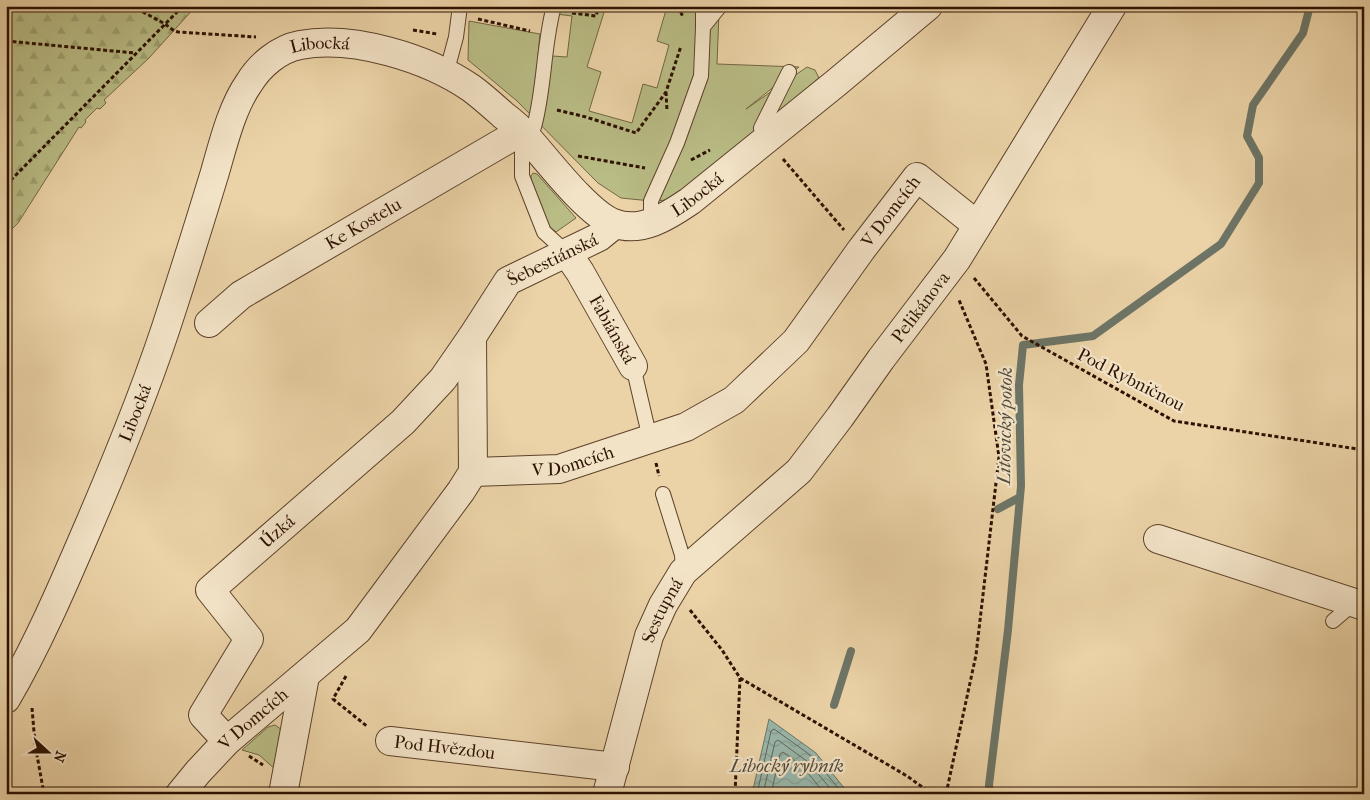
<svg xmlns="http://www.w3.org/2000/svg" width="1370" height="800" font-family="'IM FELL French Canon',serif">
<style>
.green{fill:#b9bc85;stroke:#726643}
.forest{fill:url(#forest-firs);stroke:#726643}
.water{fill:url(#water-waves);stroke:#6d7567}
.lines{fill:none;stroke-linecap:round;stroke-linejoin:round}
.shore{stroke:#626456;stroke-width:1}
.stream{stroke:#6d7567;stroke-width:8}
.service-casing{stroke:#5c422a;stroke-width:16}
.minor-casing{stroke:#5c422a;stroke-width:30}
.tertiary-casing{stroke:#5c422a;stroke-width:30}
.path{stroke:#2c1101;stroke-width:3;stroke-dasharray:4 2.5;stroke-linecap:butt}
.service{stroke:#f2e2c6;stroke-width:14}
.minor{stroke:#f2e2c6;stroke-width:28}
.tertiary{stroke:#f2e2c6;stroke-width:28}
.labels{text-anchor:middle;dominant-baseline:central;stroke-width:4.5;stroke-linejoin:round;paint-order:stroke}
.street-label{font-size:18px;fill:#2c1101;stroke:#f2e2c6}
.water-label{font-size:19px;font-style:italic;fill:#524b3c;stroke:#f2e2c6}
</style>
<defs>
<pattern id="forest-firs" width="22" height="20" patternUnits="userSpaceOnUse" patternTransform="scale(1.25)"><rect width="22" height="20" fill="#b9bc85"/><path d="M5 1l3.5 6h-7zM16 11l3.5 6h-7z" fill="#9fa171"/></pattern>
<pattern id="water-waves" width="16" height="10" patternUnits="userSpaceOnUse" patternTransform="scale(1.25)"><rect width="16" height="10" fill="#98b7ab"/><path d="M0 5q4-4 8 0t8 0" fill="none" stroke="#839c91"/></pattern>
</defs>
<rect width="100%" height="100%" fill="#ebd3a7"/>
<filter id="stains"><feTurbulence type="fractalNoise" baseFrequency=".004" numOctaves="4"/><feColorMatrix values="0 0 0 0 .2 0 0 0 0 .09 0 0 0 0 .02 0 0 0 .5 -.17"/></filter>
<radialGradient id="worn" r=".72"><stop offset=".6" stop-color="#630" stop-opacity="0"/><stop offset="1" stop-color="#630" stop-opacity=".3"/></radialGradient>
<!-- green -->
<path class="green" d="M560,6h46l-19,61 14,5 -12,39 43,12 11,-39 14,4 12,-43 -12,-4 9,-31 -13,-4h37l29,6 -2,52 82,3 -53,42 61,-42 8,3 4,8 -58,50 -93,72 -17,1 -30,-3 -23,-15 -81,-82 -49,-41 1,-39 71,13 -2,21 29,2 5,-41 -16,-2z
M533,173l4,1 39,44 -20,14 -7,-6 -18,-47v-3z
M275,725l7,5 -7,39 -16,-14 -17,-5 26,-23z"/>
<!-- forest -->
<path class="forest" d="M6,6h190l-47,52 -45,42 2,3 -6,6 -3,-1 -12,12 1,2 -5,6 -2,-1 -61,96 -12,12z"/>
<!-- water -->
<path class="water" d="M769,719l47,34 33,41h-97z"/>
<g class="lines">
<!-- shore -->
<path class="shore" d="M757,794l14,-63 3,-2 39,28 30,37
M763,794l12,-52 3,-2 30,22 27,32
M771,794l9,-40 3,-2 20,15 22,27"/>
<!-- stream -->
<path class="stream" d="M998,509l22,-12
M834,705l17,-54
M990,794l-1,-9 19,-155 13,-144 -2,-101 4,-40 70,-9 128,-92 38,-61v-25l-12,-22 6,-31 50,-72 7,-27"/>
<defs>
<path id="service" d="M554,6c-11,40 -9,81 -20,121l-12,4v45l22,56 23,21
M703,6v21
M446,74l10,-37 4,-31
M769,137l-8,-9 28,-56
M651,223v-22l26,-58 24,-67 2,-49 17,-21
M633,366l17,73
M663,494l19,61 1,17
M1333,621l21,-18"/>
<g id="minor">
<path id="s1" d="M567,253l13,19 53,94"/>
<path id="s2" d="M209,323l32,-28 281,-164"/>
<path id="s3" d="M473,472l86,-3 127,-42 48,-27 62,-59 65,-91 56,-73 60,48"/>
<path id="s4" d="M473,472l-1,-135 36,-56 91,-44 16,-13"/>
<path d="M1158,539l206,67"/>
<path id="s5" d="M227,741l-24,-26 46,-76 -39,-49 193,-168 40,-43 29,-42"/>
<path id="s6" d="M390,741l225,26"/>
<path id="s7" d="M180,794l18,-22 29,-31 131,-111 103,-139 12,-19"/>
<path d="M283,794l22,-118"/>
<path id="s8" d="M607,794l42,-158 14,-31 20,-33 116,-101 41,-54 41,-58 76,-100 155,-253"/>
</g>
<g id="tertiary">
<path id="s9" d="M6,699c31,-53 56,-111 80,-167 32,-74 62,-147 86,-223 15,-46 29,-91 43,-137 8,-28 17,-65 34,-89 11,-18 30,-34 51,-38 53,-10 127,13 171,43 11,8 22,18 32,27 8,6 16,12 22,20 21,23 61,77 88,88 28,11 55,-7 77,-22l146,-118 92,-77"/>
</g>
</defs>
<!-- service casing -->
<use href="#service" class="service-casing"/>
<!-- minor casing -->
<use href="#minor" class="minor-casing"/>
<!-- tertiary casing -->
<use href="#tertiary" class="tertiary-casing"/>
<!-- path -->
<path class="path" d="M119,6l1,2 14,-1 31,17 8,6 5,2 78,5
M678,6l5,11
M572,13l24,3 3,-10
M478,19l52,12
M413,30l24,4
M6,41l129,12
M666,92l1,19
M557,110l29,7 50,16 30,-41 15,-46
M578,156l67,12
M783,159l61,71
M691,160l19,-10
M6,185l177,-179
M974,278l48,58 152,85 190,29
M656,463l3,13
M690,610l32,40 18,28 -5,116
M346,676l-13,23 35,28
M740,678l167,98 25,18
M32,708l3,36 9,50
M249,756l14,9
M946,794l30,-139 23,-198 -13,-93 -27,-64"/>
<!-- service -->
<use href="#service" class="service"/>
<!-- minor -->
<use href="#minor" class="minor"/>
<!-- tertiary -->
<use href="#tertiary" class="tertiary"/>
</g>
<g class="labels">
<!-- street labels -->
<g class="street-label">
<text stroke="none"><textPath href="#s9" startOffset="749">Libocká</textPath></text>
<text stroke="none"><textPath href="#s9" startOffset="1199">Libocká</textPath></text>
<text stroke="none"><textPath href="#s3" startOffset="521">V Domcích</textPath></text>
<text stroke="none"><textPath href="#s2" startOffset="184">Ke Kostelu</textPath></text>
<text stroke="none"><textPath href="#s4" startOffset="251">Šebestiánská</textPath></text>
<text stroke="none"><textPath href="#s8" startOffset="594">Pelikánova</textPath></text>
<text stroke="none"><textPath href="#s1" startOffset="89">Fabiánská</textPath></text>
<text transform="translate(1131 380) rotate(27)">Pod Rybničnou</text>
<text stroke="none"><textPath href="#s9" startOffset="314">Libocká</textPath></text>
<text stroke="none"><textPath href="#s3" startOffset="101">V Domcích</textPath></text>
<text stroke="none"><textPath href="#s5" startOffset="276">Úzká</textPath></text>
<text stroke="none"><textPath href="#s8" startOffset="192">Sestupná</textPath></text>
<text stroke="none"><textPath href="#s7" startOffset="105">V Domcích</textPath></text>
<text stroke="none"><textPath href="#s6" startOffset="55">Pod Hvězdou</textPath></text>
</g>
<!-- water labels -->
<g class="water-label">
<text transform="translate(1005 426) rotate(-89)">Litovický potok</text>
<text x="787" y="766">Libocký rybník</text>
</g>
</g>
<!-- margin -->
<rect width="1370" height="800" fill="none" stroke="#ebd3a7" stroke-width="25"/>
<rect x="8" y="8" width="1355" height="785" fill="none" stroke="#2c1101" stroke-width="2.5"/>
<rect x="12" y="12" width="1345" height="775" fill="none" stroke="#2c1101"/>
<!-- north arrow -->
<g transform="translate(48 752) rotate(111)" stroke="#f2e2c6" stroke-width="4" paint-order="stroke">
<path d="M0-4L9 19L0 12L-9 19Z" fill="#2c1101"/>
<text y="-8" font-size="14" font-weight="bold" text-anchor="middle" fill="#2c1101">N</text>
</g>
<rect width="100%" height="100%" filter="url(#stains)"/>
<rect width="100%" height="100%" fill="url(#worn)"/>
</svg>
